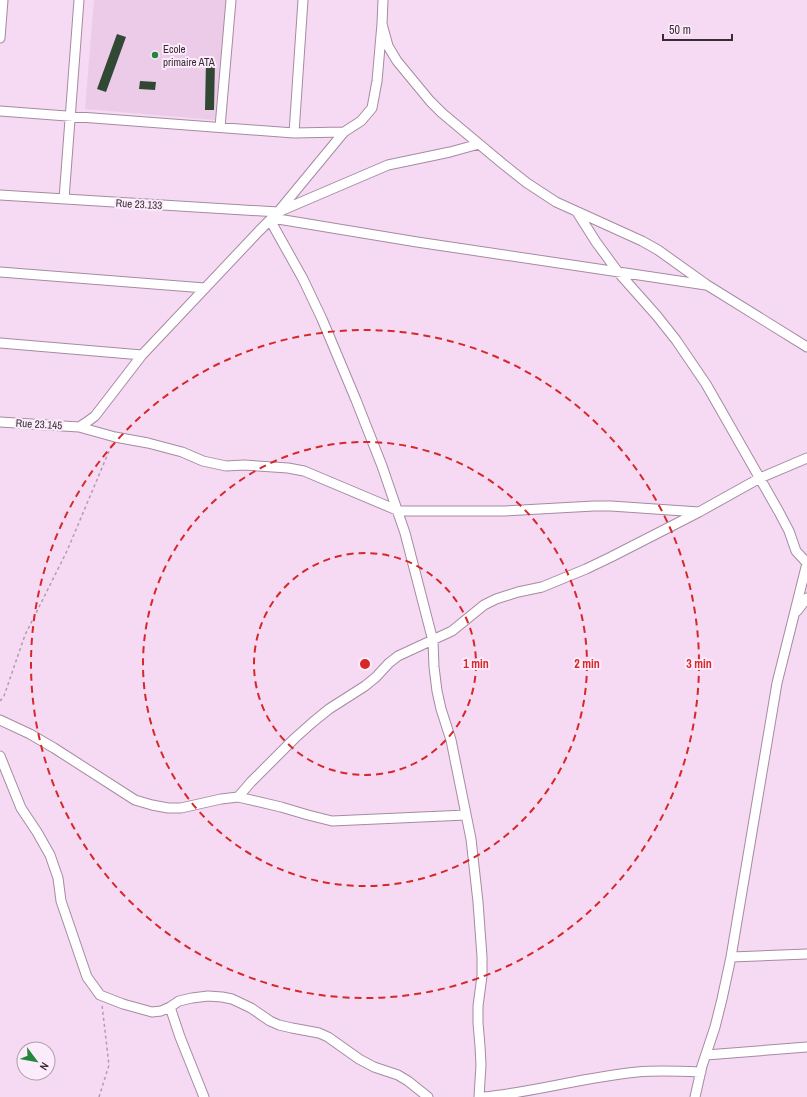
<svg xmlns="http://www.w3.org/2000/svg" width="807" height="1097" font-family="'Archivo Narrow',sans-serif">
<style>
.built{fill:#eccbe8}
.building{fill:#314834}
.lines{fill:none;stroke-linecap:round;stroke-linejoin:round}
.minor-casing{stroke:#a58ba2;stroke-width:11}
.path{stroke:#b19baf;stroke-width:1.5;stroke-dasharray:3 3;stroke-linecap:butt}
.minor{stroke:#fff;stroke-width:9}
.ring{fill:none;stroke:#d62828;stroke-width:2;stroke-dasharray:7 5}
.poi-dot{fill:#22873c;stroke:#fcebfa;stroke-width:1.5}
.labels{text-anchor:middle;dominant-baseline:central;stroke-width:4;stroke-linejoin:round;paint-order:stroke}
.poi-label{font-size:11px;fill:#372c36;stroke:#fcebfa;text-anchor:start}
.street-label{font-size:11px;fill:#372c36;stroke:#fcebfa}
.centre{fill:#d62828;stroke:#fcebfa;stroke-width:2}
.ring-label{font-size:12px;text-anchor:middle;font-weight:bold;fill:#d62828;stroke:#fcebfa;stroke-width:4;stroke-linejoin:round;paint-order:stroke}
</style>
<rect width="100%" height="100%" fill="#f6d9f3"/>
<!-- built -->
<path class="built" d="M94,0h132l-11,120 -130,-11z"/>
<!-- building -->
<path class="building" d="M117,34l9,3 -20,55 -9,-3z
M206,60h9l-1,50h-9z
M140,81l16,1 -1,8 -16,-1z"/>
<g class="lines">
<defs>
<path id="minor" d="M382,24l6,22 9,15 33,40 12,12 61,51 24,19 29,19 86,39 16,9 49,35 100,62
M0,38l3,-38
M0,111l294,22 50,-1
M220,127l11,-127
M294,133l9,-133
M0,195l278,17 110,-47 62,-13 29,-8
M64,199l15,-199
M577,212l19,30 22,30 39,44 19,24 30,44 73,128 10,19 7,20 11,12
M272,218l145,24 289,43
M270,220l33,59 19,40 34,81 26,66 23,67 28,108 1,26 3,24 4,18 10,31 20,99 7,63 4,55v19l-4,30v17l2,23 1,19 -2,32
M0,272l205,16
M0,343l142,12
M0,422l79,5 36,10 33,6 34,9 21,9 23,5 18,-1 44,3 16,3 95,40h106l89,-5h17l88,6
M79,427l8,-5 8,-6 47,-61 117,-124 19,-19 66,-80 17,-11 6,-7 5,-6 5,-27 5,-57 1,-24
M797,611l10,-13
M0,720l30,14 24,14 81,52 17,5 16,3h13l40,-9 17,-2 43,10 27,8 24,6 134,-6
M0,756l21,52 16,24 13,23 8,23 3,23 26,76 13,18 23,9 29,8 9,-1 9,-4 9,-6 13,-3 16,-2 14,1 10,2 19,9 19,13 9,4 13,3 27,5 9,4 31,22 15,8 24,8 10,6 20,16
M238,797l13,-15 44,-44 18,-16 16,-13 36,-23 11,-9 13,-14 9,-7 54,-25 32,-26 12,-6 22,-7 24,-5 44,-18 25,-12 88,-45 61,-34 47,-20
M731,957l76,-3
M170,1007l10,30 24,60
M706,1055l101,-8
M484,1097c51,-5 101,-20 153,-25 21,-2 42,-1 64,0
M695,1097l7,-31 13,-39 7,-28 9,-42 46,-274 30,-120"/>
</defs>
<!-- minor casing -->
<use href="#minor" class="minor-casing"/>
<!-- path -->
<path class="path" d="M0,701l4,-5 21,-61 42,-84 45,-107
M99,1097l10,-32 -7,-60"/>
<!-- minor -->
<use href="#minor" class="minor"/>
</g>
<!-- distance rings -->
<g class="ring">
<circle cx="365" cy="664" r="111"/>
<circle cx="365" cy="664" r="222"/>
<circle cx="365" cy="664" r="334"/>
</g>
<!-- markers -->
<circle class="poi-dot" cx="155" cy="55" r="4"/>
<g class="labels">
<!-- poi labels -->
<g class="poi-label">
<text x="163" y="49">Ecole<tspan x="163" dy="13">primaire ATA</tspan></text>
</g>
<!-- street labels -->
<g class="street-label">
<text transform="translate(139 204) rotate(3)">Rue 23.133</text>
<text transform="translate(39 424) rotate(3)">Rue 23.145</text>
</g>
</g>
<circle cx="365" cy="664" r="6" class="centre"/>
<g class="ring-label">
<text x="476" y="668">1 min</text>
<text x="587" y="668">2 min</text>
<text x="699" y="668">3 min</text>
</g>
<!-- north arrow -->
<g transform="translate(36 1061) rotate(122)"><circle r="19" fill="#fcebfa" stroke="#ad9fac"/>
<path d="M0-3L7 15L0 10L-7 15Z" fill="#22873c"/>
<text y="-6" font-size="11" font-weight="bold" text-anchor="middle" fill="#372c36">N</text>
</g>
<!-- scale -->
<path d="M663 34v6h69v-6" fill="none" stroke="#372c36" stroke-width="2"/>
<text x="669" y="34" font-size="12" fill="#372c36" stroke="#fcebfa" stroke-width="3" paint-order="stroke">50 m</text>
</svg>
